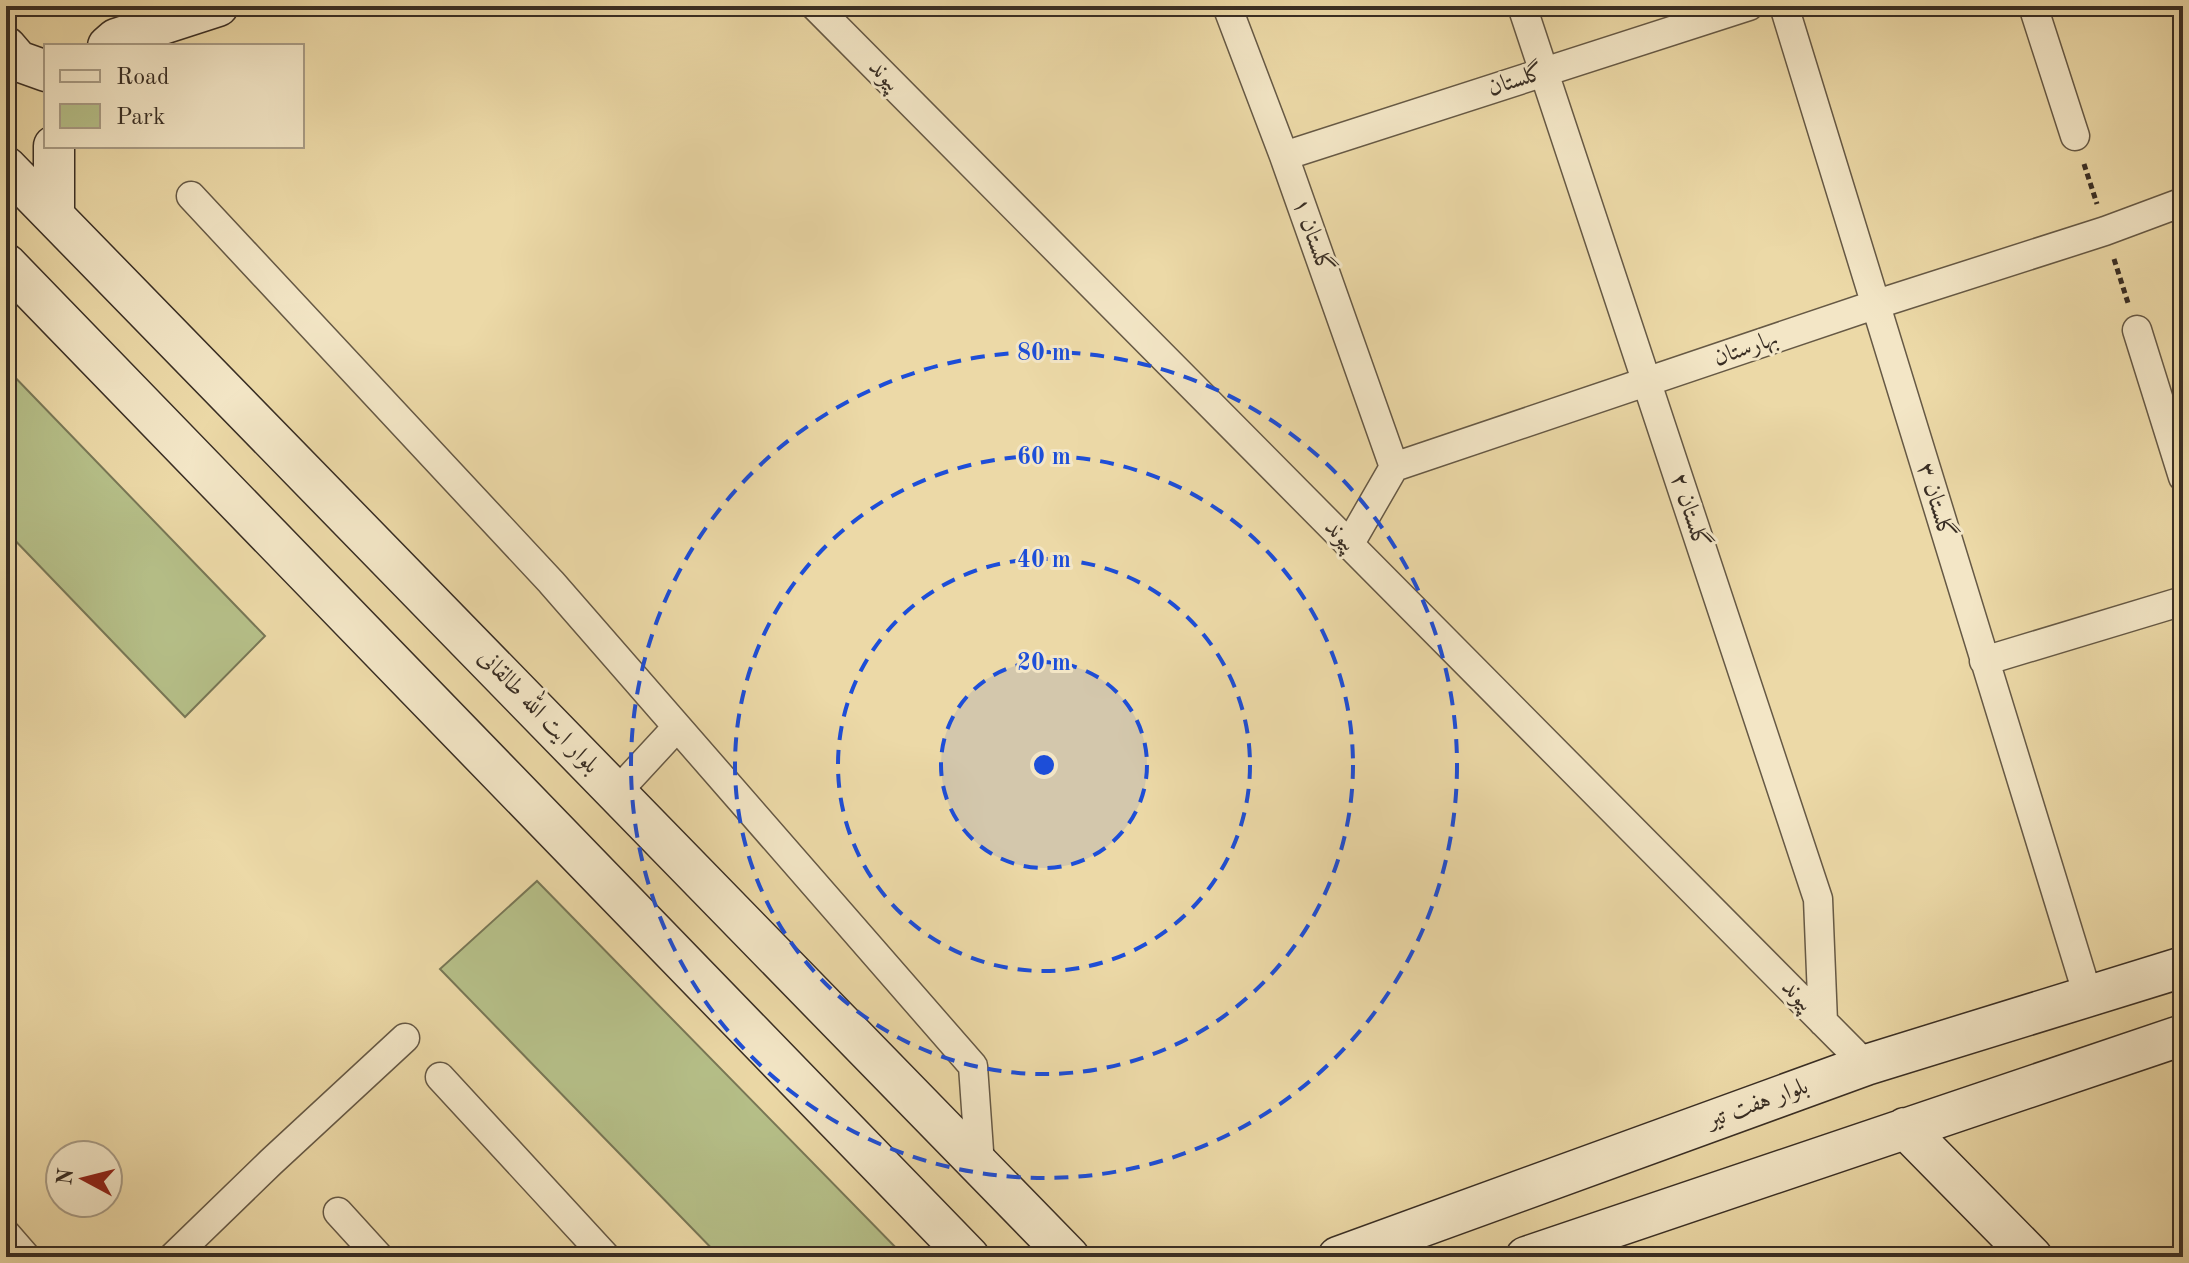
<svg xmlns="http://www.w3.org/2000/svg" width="2189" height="1263" font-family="'Old Standard TT',Amiri,serif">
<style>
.green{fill:#b6c089;stroke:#787756;stroke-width:2}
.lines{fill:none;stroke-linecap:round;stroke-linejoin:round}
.street-casing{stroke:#665945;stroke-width:31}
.secondary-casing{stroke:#392e24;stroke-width:43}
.path{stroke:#392e24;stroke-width:5;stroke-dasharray:6 4;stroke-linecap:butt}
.street{stroke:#f3e6c6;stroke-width:28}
.secondary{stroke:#f3e6c6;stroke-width:40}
.ring{fill:none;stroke:#1d4ed8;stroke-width:4;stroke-dasharray:14 10}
.labels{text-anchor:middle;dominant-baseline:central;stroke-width:6;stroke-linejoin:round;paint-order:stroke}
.street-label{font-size:24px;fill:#392e24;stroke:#f3e6c6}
.centre{fill:#1d4ed8;stroke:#f3e6c6;stroke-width:4}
.ring-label{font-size:24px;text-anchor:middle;font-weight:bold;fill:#1d4ed8;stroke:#f3e6c6;stroke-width:6;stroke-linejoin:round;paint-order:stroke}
</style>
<rect width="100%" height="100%" fill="#ecd9a7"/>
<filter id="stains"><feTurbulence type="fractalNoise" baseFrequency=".0025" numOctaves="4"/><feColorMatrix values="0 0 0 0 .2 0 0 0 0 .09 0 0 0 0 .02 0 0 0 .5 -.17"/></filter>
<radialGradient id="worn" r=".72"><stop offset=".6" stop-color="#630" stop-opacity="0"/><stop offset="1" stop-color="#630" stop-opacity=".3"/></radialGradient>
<!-- green -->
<path class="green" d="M6,368l259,268 -80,81 -179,-186z
M537,881l368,376h-185l-280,-288z"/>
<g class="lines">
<defs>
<path id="street" d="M815,6l1051,1059
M1227,6l57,150 110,311
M1522,6l296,893 5,123
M1784,6l304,990
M2033,6l42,130
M1284,156l465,-150
M191,196l360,386 422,484 7,99
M2137,330l46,147
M1349,545l45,-78 480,-162 231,-74 78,-29
M1984,661l199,-60
M616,793l61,-66
M440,1077l166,180
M338,1212l41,45
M6,1234l20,23
M173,1257l98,-95 134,-124"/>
<path id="secondary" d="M108,46l8,-7 102,-33
M6,47l12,14 28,10
M6,167l1063,1090
M54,216v-70
M6,264l963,993
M1905,1128l127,129
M1338,1257l528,-192 317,-98
M1526,1257l657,-222"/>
</defs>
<!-- street casing -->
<use href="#street" class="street-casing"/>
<!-- secondary casing -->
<use href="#secondary" class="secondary-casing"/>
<!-- path -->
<path class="path" d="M2084,164l13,40
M2114,259l14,44"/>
<!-- street -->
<use href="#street" class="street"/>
<!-- secondary -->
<use href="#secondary" class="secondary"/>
</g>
<!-- distance rings -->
<circle cx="1044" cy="765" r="103" fill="#1d4ed8" fill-opacity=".12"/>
<g class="ring">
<circle cx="1044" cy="765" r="103"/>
<circle cx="1044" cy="765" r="206"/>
<circle cx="1044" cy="765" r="309"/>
<circle cx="1044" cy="765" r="413"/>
</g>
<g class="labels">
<!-- street labels -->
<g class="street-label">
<text transform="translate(884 76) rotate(45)">پیوند</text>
<text transform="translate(1516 81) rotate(-18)">گلستان</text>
<text transform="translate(1312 236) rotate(70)">گلستان ۱</text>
<text transform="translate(1746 349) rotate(-19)">بهارستان</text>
<text transform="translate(1935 501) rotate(73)">گلستان ۳</text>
<text transform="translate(1689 511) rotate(72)">گلستان ۲</text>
<text transform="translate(1340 536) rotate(45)">پیوند</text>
<text transform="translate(538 712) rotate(46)">بلوار ایت الله طالقانی</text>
<text transform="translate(1797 996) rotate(45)">پیوند</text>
<text transform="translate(1758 1104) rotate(-20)">بلوار هفت تیر</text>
</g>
</g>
<circle cx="1044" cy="765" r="12" class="centre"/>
<g class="ring-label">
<text x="1044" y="360">80 m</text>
<text x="1044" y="464">60 m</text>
<text x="1044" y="567">40 m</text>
<text x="1044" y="670">20 m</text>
</g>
<!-- margin -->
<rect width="2189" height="1263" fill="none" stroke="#ecd9a7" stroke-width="32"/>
<rect x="8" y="8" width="2173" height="1247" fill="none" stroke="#392e24" stroke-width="4"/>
<rect x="16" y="16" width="2157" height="1231" fill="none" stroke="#392e24" stroke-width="2"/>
<!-- legend -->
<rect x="44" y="44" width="260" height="104" fill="#f3e6c6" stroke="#a99c85" stroke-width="2"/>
<rect x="60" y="70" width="40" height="12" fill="#f3e6c6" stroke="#a99c85" stroke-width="2"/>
<text x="116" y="84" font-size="24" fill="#392e24">Road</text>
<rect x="60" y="104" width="40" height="24" fill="#b6c089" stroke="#a99c85" stroke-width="2"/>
<text x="116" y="124" font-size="24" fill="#392e24">Park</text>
<!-- north arrow -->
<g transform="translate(84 1179) rotate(277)"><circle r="38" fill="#f3e6c6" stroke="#a99c85" stroke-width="2"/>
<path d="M0-6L14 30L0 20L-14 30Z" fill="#8f2418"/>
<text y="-12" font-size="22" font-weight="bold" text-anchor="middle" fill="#392e24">N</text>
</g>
<rect width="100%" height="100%" filter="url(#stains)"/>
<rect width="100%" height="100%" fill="url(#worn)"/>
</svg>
